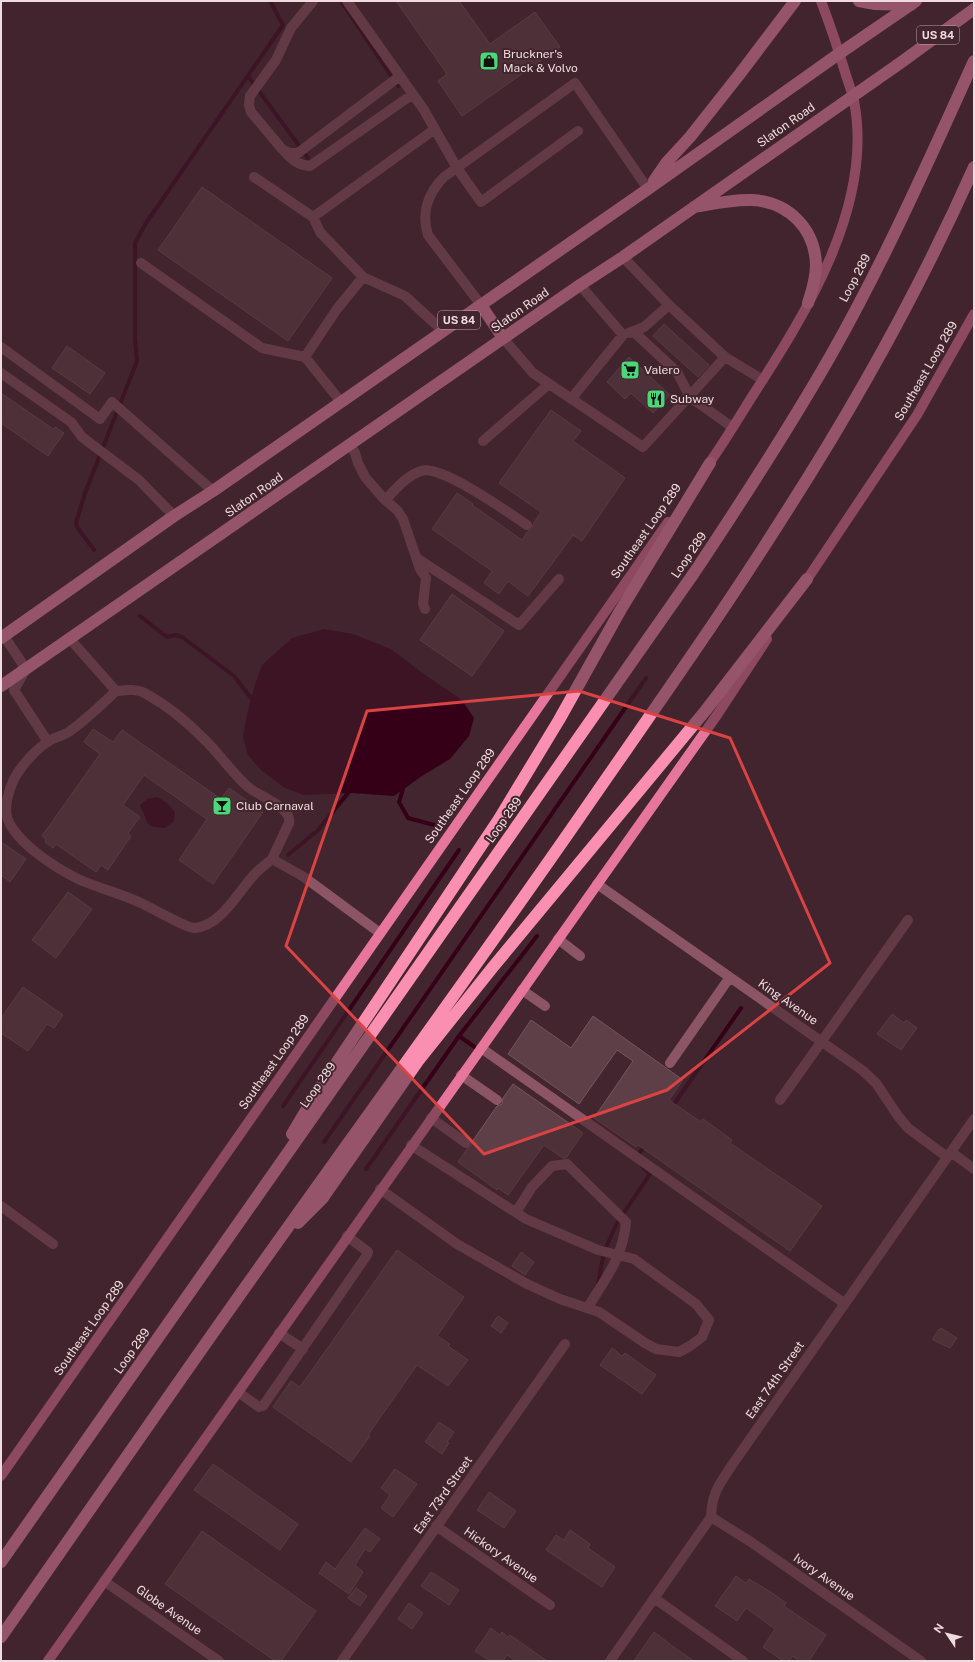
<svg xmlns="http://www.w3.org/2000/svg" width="975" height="1662" font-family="'Public Sans',sans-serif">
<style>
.water{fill:#350017}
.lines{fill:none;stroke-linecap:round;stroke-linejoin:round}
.stream{stroke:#350017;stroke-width:4}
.building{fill:#5e3f48;stroke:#75555e}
.minor{stroke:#8b5565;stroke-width:10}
.major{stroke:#e6769b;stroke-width:10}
.highway{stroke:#fb8fb1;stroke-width:12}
.marked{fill:none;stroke:#da4344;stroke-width:3;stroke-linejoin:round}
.labels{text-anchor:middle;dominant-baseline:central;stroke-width:4;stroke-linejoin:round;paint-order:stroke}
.shield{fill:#42252e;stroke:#bba4ab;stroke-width:1}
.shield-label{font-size:11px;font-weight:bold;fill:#efdbe0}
.poi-label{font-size:12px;fill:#efdbe0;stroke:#42252e;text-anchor:start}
.street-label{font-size:12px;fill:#efdbe0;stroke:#42252e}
</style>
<rect width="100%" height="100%" fill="#42252e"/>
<!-- water -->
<path class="water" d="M324,629l29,5 38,15 30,23 41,28 12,18 -5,18 -19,23 -28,17 -28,20 -42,-3 -48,2 -19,-7 -24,-18 -13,-15 -5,-18 4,-23 7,-27 8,-22 30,-27z
M157,797l10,6 8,9 -1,9 -9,7 -12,-1 -5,-3 -8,-19 7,-6z"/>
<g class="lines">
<!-- stream -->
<path class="stream" d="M341,1l57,85
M248,76l60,82
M94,550l-17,-23 -1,-4 9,-30 52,-132 -2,-22v-96l11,-20 137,-198 -13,-24
M140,616l27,21 9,-2 6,2 52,39 17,22
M403,789l-4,13 9,16 30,8
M288,855l30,-25 30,-37
M479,1050l-20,-14 78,-100
M283,1106l176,-256
M672,1107l69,-99
M324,1142l322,-464
M637,1156l9,-12
M366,1169l93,-133
M598,1284l6,-32 13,-29 33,-49 -8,-8"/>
</g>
<!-- building -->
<path class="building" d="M396,1h63l31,43 45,-32 25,35 -98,69 -24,-35 9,-7z
M202,187l130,91 -44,63 -130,-91z
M664,324l45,41 -11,12 -45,-41z
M67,346l38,27 -15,21 -38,-26z
M629,357l41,38 -17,18 -22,-20 -6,6 -18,-17z
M1,393l52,36 2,-2 9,6 -16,23 -47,-33z
M551,410l30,21 -8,10 52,37 -43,63 -9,-6 -45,61 -20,-15 -9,13 -15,-11 8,-12 -60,-42 25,-36 16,11 -1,1 50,35 6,-9 4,-2 1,-5 8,-12 -42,-29z
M452,594l52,37 -32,45 -52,-36z
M93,729l20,13 9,-12 99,69 8,-11 34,24 -50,72 -34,-24 28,-41 -63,-44 -21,30 17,12 -12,16 3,3 -23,34 -7,-5 -5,7 -40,-28 -3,4 -8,-6 1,-3 -4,-3 58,-82 -16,-12z
M1,842l25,17 -16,23 -9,-7z
M68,892l24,17 -36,49 -24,-18z
M23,987l40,28 -9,13 -7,-4 -19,27 -27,-18v-15z
M892,1014l12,9 2,-3 11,8 -16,22 -24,-16z
M593,1016l90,64 -14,20 32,22 2,-3 29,21 -2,3 92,63 -32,45 -152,-106 -2,2 -42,-29 39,-57 -16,-11 -38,54 -71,-50 23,-34 40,28z
M513,1084l70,49 -17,25h-3l-19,-13 -36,50 -10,-7 -1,2 -39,-28 9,-13 4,-3 1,-4 25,-36 5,-2 1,-6z
M397,1250l67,47 -27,39 13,8 -2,2 20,14 -20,26 -31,-21 -49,70 2,1 -19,26 -78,-55 18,-26 9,6z
M521,1252l13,10 -9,13 -13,-9z
M498,1316l10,7 -7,10 -10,-7z
M941,1328l16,10 -7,10 -17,-8v-2l6,-9 1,1z
M612,1348l10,8 3,-3 31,22 -14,19 -42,-29z
M439,1422l15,10 -7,10 2,1 -7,11 -17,-12z
M213,1464l85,60 -18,26 -86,-60z
M395,1469l22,15 -24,33 -12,-9 9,-13 -9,-7z
M489,1492l27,19 -12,17 -27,-18z
M365,1528l15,11 -10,13 -5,-3 -10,16 8,7 -14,22 -30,-21 7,-11 9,7z
M570,1530l20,14 -2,4 27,19 -13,20 -56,-37 10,-15 8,5z
M202,1531l114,80 -35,50h-6l-110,-77z
M431,1572l28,18 -10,15 -28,-19z
M736,1576l10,7 3,-4 20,12 17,12 -2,3 42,29 -17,26h-9l-7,-5 -4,5h-6l-20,-14 12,-18 -29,-21 -9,13 -22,-15z
M356,1588l11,8 -7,10 -12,-8z
M409,1603l14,10 -11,16 -14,-10z
M491,1628l9,7 2,-3 6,5 2,-2 37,26h-31l-9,-6 -4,6h-13l-15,-10z
M654,1632l21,16 19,13h-60z"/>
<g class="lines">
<!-- minor -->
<path class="minor" d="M313,1l-22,27 -15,32 -26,36 -1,9 2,7 31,37 7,4h9l102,-77
M347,1l77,109 33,58 24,34 97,-71
M283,150c8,9 14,15 27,16l103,-72
M254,177l59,40 7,15 43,45
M313,217l122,-88
M141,263l121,85 43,9
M481,305l-53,-70c-7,-22 0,-42 16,-58l131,-94 73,106
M633,331l44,41 13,25 42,30
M629,333l15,-6 25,-22
M503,338l30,35 110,74 82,-90 -56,-52 -46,-48
M1,347l99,72 12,-17 101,89
M725,357l38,23
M1,373l70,49 11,15 57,43 35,36
M571,399l52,-64 -43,-50
M341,402l-36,-45 32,-48 26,-32 42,19 38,35
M483,441l66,-57
M350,445l5,8 3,10 7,14 20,23 12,10 6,9 17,50 6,9 -3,26 2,5
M385,500c11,-11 21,-24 36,-29 20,-7 88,42 106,54
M418,559l101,66 40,-46
M1,635l3,1 22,33 -12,21 34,52
M70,639l46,52
M272,859l17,-36c4,-15 -30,-27 -41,-36 -16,-14 -29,-34 -45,-49 -16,-16 -35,-32 -55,-43 -10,-7 -21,-5 -32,-4 -15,14 -29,28 -46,40 -6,5 -15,6 -21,10 -12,7 -29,26 -35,38 -5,10 -11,30 -6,41 10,24 48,48 70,59 20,9 42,14 63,24 9,4 47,26 54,25 27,-3 42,-35 59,-53 5,-6 12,-11 18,-16l32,18 76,56
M597,884l265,186 14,13 22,33 10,12 39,29
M558,939l22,17
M522,990l23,16
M481,1048l363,255
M670,1063l60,-86
M461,1075l36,25
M780,1100l128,-180
M431,1118l35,25
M951,1152l23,17
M380,1189l77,55 70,40 33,15 39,13 46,31 11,6 23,3 11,-6 12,-9 7,-17 -13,-16 -62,-45 -36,-9 -72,-31 -115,-74
M1,1206l52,38
M516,1212l16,-25 20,-21 15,-2 59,58c-3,35 -20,56 -38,85
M279,1333l24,16
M238,1392l21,15 4,-1 104,-151 1,-3 -21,-16
M711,1517l40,25 170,119
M436,1526l114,79
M104,1581l115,80
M654,1598l89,63
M342,1661l223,-317
M610,1661l101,-144c1,-25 8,-32 21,-52l242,-346"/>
<!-- major -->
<path class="major" d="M706,468c17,-24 32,-49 47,-73 54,-83 121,-191 101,-294 -2,-9 -6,-19 -9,-29 -7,-24 -15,-47 -24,-71
M804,584l113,-169 57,-101
M1,1476l667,-954
M48,1661l669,-946 50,-76"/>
<!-- highway -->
<path class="highway" d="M859,1l16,3 36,1
M654,181l13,-19 23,-25 49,-62 56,-74
M694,207c19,-3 38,-8 58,-7 36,2 63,28 64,65 0,13 -4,26 -8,38
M481,305l22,33
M1,638l173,-122 39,-25 435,-302 192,-136 76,-52
M1,686l579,-401 43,-28 280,-196 71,-52
M292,1134l25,-42 182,-273 60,-99 61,-109 90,-148
M298,1223l24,-24 96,-138 75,-94 213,-257 101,-131
M1,1562l693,-989c48,-72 94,-143 137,-218 54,-95 98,-195 143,-294
M1,1637c92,-131 182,-263 275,-393 101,-142 204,-283 303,-426 69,-100 139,-198 204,-301 72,-112 137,-228 191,-350"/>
</g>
<!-- marked area -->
<path d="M0 0H975V1662H0ZM579,691l151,47 100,225 -163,127 -183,64 -198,-208 81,-235z" fill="#42252e" fill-opacity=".55" fill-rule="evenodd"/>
<path class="marked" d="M579,691l151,47 100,225 -163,127 -183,64 -198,-208 81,-235z"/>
<!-- icons -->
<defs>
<symbol id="shop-square" viewBox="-11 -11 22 22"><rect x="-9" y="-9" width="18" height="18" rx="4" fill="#4bd677" stroke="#42252e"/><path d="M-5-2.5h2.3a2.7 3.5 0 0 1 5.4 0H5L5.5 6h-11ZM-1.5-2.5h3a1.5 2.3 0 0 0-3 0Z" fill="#111"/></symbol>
<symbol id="supermarket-square" viewBox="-11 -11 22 22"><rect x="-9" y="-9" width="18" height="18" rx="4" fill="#4bd677" stroke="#42252e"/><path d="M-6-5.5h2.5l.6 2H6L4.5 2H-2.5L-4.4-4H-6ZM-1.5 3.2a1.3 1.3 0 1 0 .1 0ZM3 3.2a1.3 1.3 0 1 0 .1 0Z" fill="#111"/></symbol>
<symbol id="restaurant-square" viewBox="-11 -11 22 22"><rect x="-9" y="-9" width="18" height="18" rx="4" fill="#4bd677" stroke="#42252e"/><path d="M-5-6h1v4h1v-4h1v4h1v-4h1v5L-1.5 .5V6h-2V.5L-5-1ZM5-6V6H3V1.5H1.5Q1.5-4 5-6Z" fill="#111"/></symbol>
<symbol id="bar-square" viewBox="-11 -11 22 22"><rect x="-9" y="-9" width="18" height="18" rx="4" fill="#4bd677" stroke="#42252e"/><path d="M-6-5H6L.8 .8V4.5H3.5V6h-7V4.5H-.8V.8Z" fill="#111"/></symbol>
</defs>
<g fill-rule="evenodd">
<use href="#shop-square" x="478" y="50" width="22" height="22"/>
<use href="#supermarket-square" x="619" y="359" width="22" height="22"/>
<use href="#restaurant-square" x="645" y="388" width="22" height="22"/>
<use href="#bar-square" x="211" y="795" width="22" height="22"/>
</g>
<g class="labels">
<!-- shield labels -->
<g class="shield">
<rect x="917" y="26" width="42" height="18" rx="3"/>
<rect x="438" y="311" width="42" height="18" rx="3"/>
</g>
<g class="shield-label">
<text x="938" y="35">US 84</text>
<text x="459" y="320">US 84</text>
</g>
<!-- poi labels -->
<g class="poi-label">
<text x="503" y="54">Bruckner's<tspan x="503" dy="14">Mack &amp; Volvo</tspan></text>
<text x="644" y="370">Valero</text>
<text x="670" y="399">Subway</text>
<text x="236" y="806">Club Carnaval</text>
</g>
<!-- street labels -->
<g class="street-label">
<text transform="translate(786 125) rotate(-35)">Slaton Road</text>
<text transform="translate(855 278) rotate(-62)">Loop 289</text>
<text transform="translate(520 310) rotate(-35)">Slaton Road</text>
<text transform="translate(926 371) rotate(-60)">Southeast Loop 289</text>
<text transform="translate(254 495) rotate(-35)">Slaton Road</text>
<text transform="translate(646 531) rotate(-55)">Southeast Loop 289</text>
<text transform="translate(689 555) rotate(-56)">Loop 289</text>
<text transform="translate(460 796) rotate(-55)">Southeast Loop 289</text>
<text transform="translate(504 820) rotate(-55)">Loop 289</text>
<text transform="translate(788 1002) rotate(35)">King Avenue</text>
<text transform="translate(274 1062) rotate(-55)">Southeast Loop 289</text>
<text transform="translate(318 1085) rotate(-55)">Loop 289</text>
<text transform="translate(89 1328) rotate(-55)">Southeast Loop 289</text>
<text transform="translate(132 1351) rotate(-55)">Loop 289</text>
<text transform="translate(775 1380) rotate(-55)">East 74th Street</text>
<text transform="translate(443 1495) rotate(-55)">East 73rd Street</text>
<text transform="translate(501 1555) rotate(35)">Hickory Avenue</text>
<text transform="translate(824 1577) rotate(35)">Ivory Avenue</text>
<text transform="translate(169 1610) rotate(35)">Globe Avenue</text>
</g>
</g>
<!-- border -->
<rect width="975" height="1662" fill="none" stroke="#efdbe0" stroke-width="4"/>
<!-- north arrow -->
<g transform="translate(947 1634) rotate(305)" stroke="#42252e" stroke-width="3" paint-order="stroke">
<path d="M0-3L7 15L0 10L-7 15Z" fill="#efdbe0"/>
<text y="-6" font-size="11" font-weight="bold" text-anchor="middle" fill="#efdbe0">N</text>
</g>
</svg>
